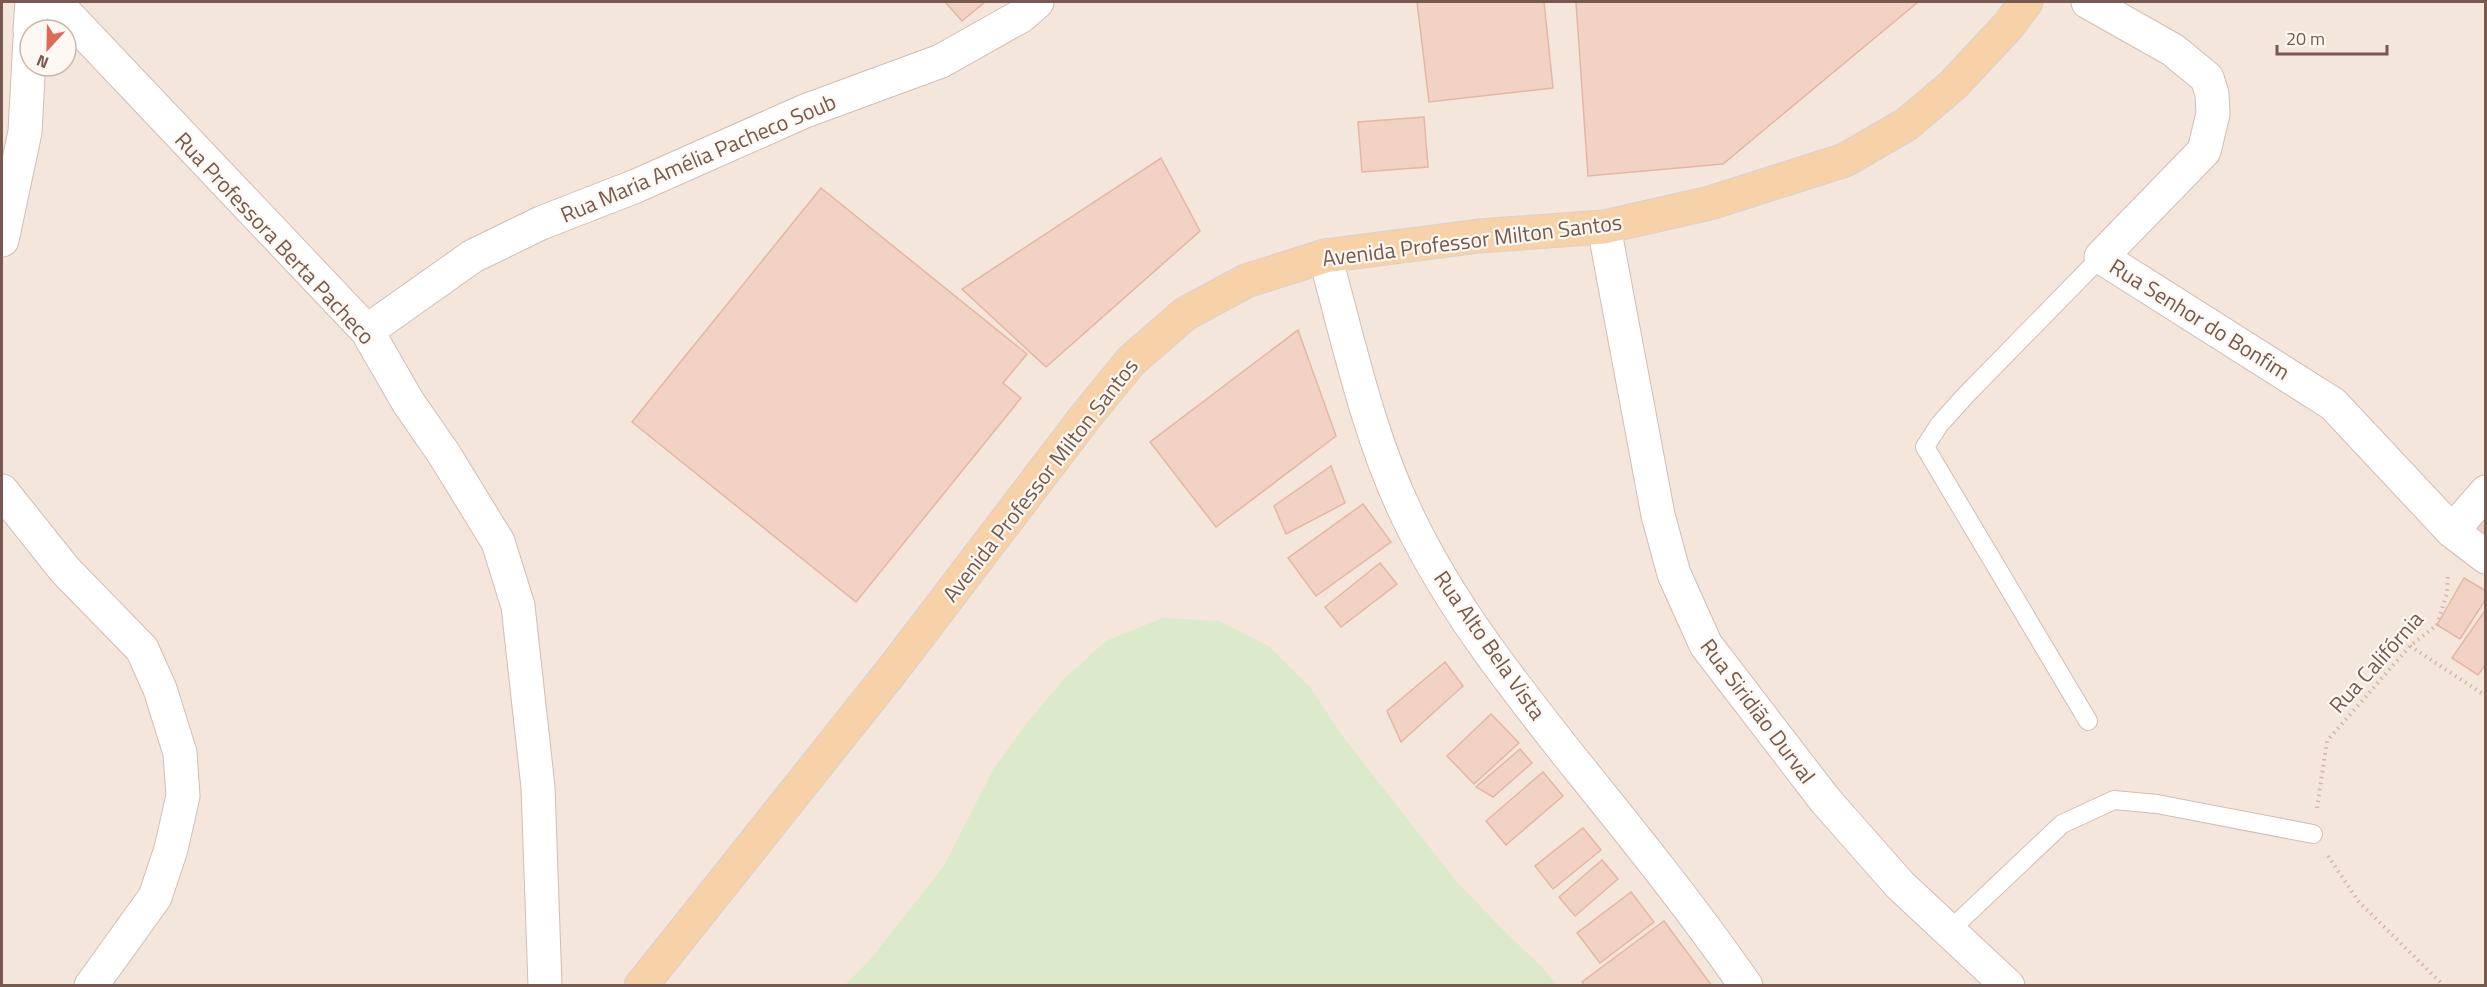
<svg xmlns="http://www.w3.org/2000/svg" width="2487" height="987" font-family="'Titillium Web',sans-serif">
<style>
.residential{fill:#f4e6da;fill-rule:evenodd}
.green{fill:#daeaca}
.building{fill:#f1d2c4;stroke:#e3b7a5;stroke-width:1.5}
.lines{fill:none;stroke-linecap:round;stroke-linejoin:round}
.lane-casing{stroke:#d1beb3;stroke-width:20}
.street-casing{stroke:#d1beb3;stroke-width:35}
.primary-casing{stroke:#d9d1ce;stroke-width:35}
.path{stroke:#d6b5a6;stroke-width:4;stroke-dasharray:1.5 4.5;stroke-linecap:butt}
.lane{stroke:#fff;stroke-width:18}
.street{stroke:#fff;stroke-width:33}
.primary{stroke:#f7d2a8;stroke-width:33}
.labels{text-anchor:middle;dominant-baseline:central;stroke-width:4.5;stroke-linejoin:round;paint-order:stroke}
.street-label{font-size:22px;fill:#77594f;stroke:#fef8f2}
</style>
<rect width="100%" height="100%" fill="#fcf4ec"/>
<!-- residential -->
<path class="residential" d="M2,2h2483v983l-2483,1zM30,30h36v36h-36z"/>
<!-- green -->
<path class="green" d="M1163,618l56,3 51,26 40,40 33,50 113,144 46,48 40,38 15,18h-712l25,-25 74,-94 49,-96 34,-47 36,-43 43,-39z"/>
<!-- building -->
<path class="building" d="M945,2h40l-23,19z
M1417,2h127l9,86 -124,14z
M1576,2h342l-195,162 -135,12z
M1424,117l4,50 -66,5 -4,-50z
M1161,158l39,73 -154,136 -84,-78z
M821,188l206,166 -24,29 18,15 -165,204 -224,-180z
M1298,330l38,106 -120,91 -66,-85z
M1331,466l14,37 -59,31 -12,-28z
M2486,502v39l-20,-16z
M1363,504l28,38 -75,54 -28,-38z
M1380,563l17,21 -56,43 -16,-20z
M2464,578l22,13v8l-26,40 -23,-14z
M2486,609v55l-8,11 -26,-17z
M1445,662l18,24 -62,56 -14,-31z
M1491,714l28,29 -45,41 -27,-28z
M1520,749l12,14 -39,34 -17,-10z
M1543,772l20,24 -57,49 -20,-24z
M1583,828l18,22 -48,39 -18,-23z
M1602,860l16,19 -43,37 -16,-19z
M1631,892l23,30 -54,41 -23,-30z
M1664,921l48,65h-127l-3,-4z"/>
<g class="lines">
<defs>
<path id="lane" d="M2088,721l-163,-274 14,-22 26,-29 136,-139
M1949,931l113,-107 52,-24 43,4 156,30"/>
<path id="street" d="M55,2l312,329 41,71 36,52 54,88 20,64 20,181 7,199
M2088,2l85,48 34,28 5,16 1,20 -9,37 -103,106 232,147 119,127 34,26
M30,30l2,-28
M1604,227l54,288 16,59 32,71 119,155 75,85 108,101
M2,240l23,-108 5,-93
M1325,256c24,87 43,178 82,259 41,87 100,162 159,237 62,77 124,153 180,234
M367,331l106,-75 68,-33 95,-37 169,-75 136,-50 80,-45 16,-14
M2,491l63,79 77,79 18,40 20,64 3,43 -12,53 -16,48 -64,89
M2452,531l34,-39"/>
<path id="primary" d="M641,986l253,-318 192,-252 45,-55 54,-47 61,-33 79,-25 154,-20 125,-9 106,-24 135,-43 62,-36 46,-39 55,-59 18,-24"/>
</defs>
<!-- lane casing -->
<use href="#lane" class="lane-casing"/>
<!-- street casing -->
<use href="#street" class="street-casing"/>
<!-- primary casing -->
<use href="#primary" class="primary-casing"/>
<!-- path -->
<path class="path" d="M2410,646l76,50
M2317,808l10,-67 83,-95 27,-21 10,-32 1,-19
M2328,856l31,46 85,84"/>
<!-- lane -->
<use href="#lane" class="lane"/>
<!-- street -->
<use href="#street" class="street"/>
<!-- primary -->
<use href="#primary" class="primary"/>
</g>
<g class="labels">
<!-- street labels -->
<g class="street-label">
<text transform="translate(698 158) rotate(-23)">Rua Maria Amélia Pacheco Soub</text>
<text transform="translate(275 238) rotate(47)">Rua Professora Berta Pacheco</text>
<text transform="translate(1472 240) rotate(-7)">Avenida Professor Milton Santos</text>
<text transform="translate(2200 319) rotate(32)">Rua Senhor do Bonfim</text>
<text transform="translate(1040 480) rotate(-52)">Avenida Professor Milton Santos</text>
<text transform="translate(1490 645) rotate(55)">Rua Alto Bela Vista</text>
<text transform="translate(2376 662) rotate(-48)">Rua Califórnia</text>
<text transform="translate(1758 711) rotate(53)">Rua Siridião Durval</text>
</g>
</g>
<!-- border -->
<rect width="2487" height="987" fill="none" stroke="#77594f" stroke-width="6"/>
<!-- north arrow -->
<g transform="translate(48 48) rotate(202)"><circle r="28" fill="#fef8f2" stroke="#c8b8b1" stroke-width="1.5"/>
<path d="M0-4.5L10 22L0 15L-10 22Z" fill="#e06857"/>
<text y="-9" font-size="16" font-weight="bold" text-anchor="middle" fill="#77594f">N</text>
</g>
<!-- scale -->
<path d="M2277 45v9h110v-9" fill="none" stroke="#77594f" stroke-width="3"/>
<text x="2286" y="45" font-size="18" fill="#77594f" stroke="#fef8f2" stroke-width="4.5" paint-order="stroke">20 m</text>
</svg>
